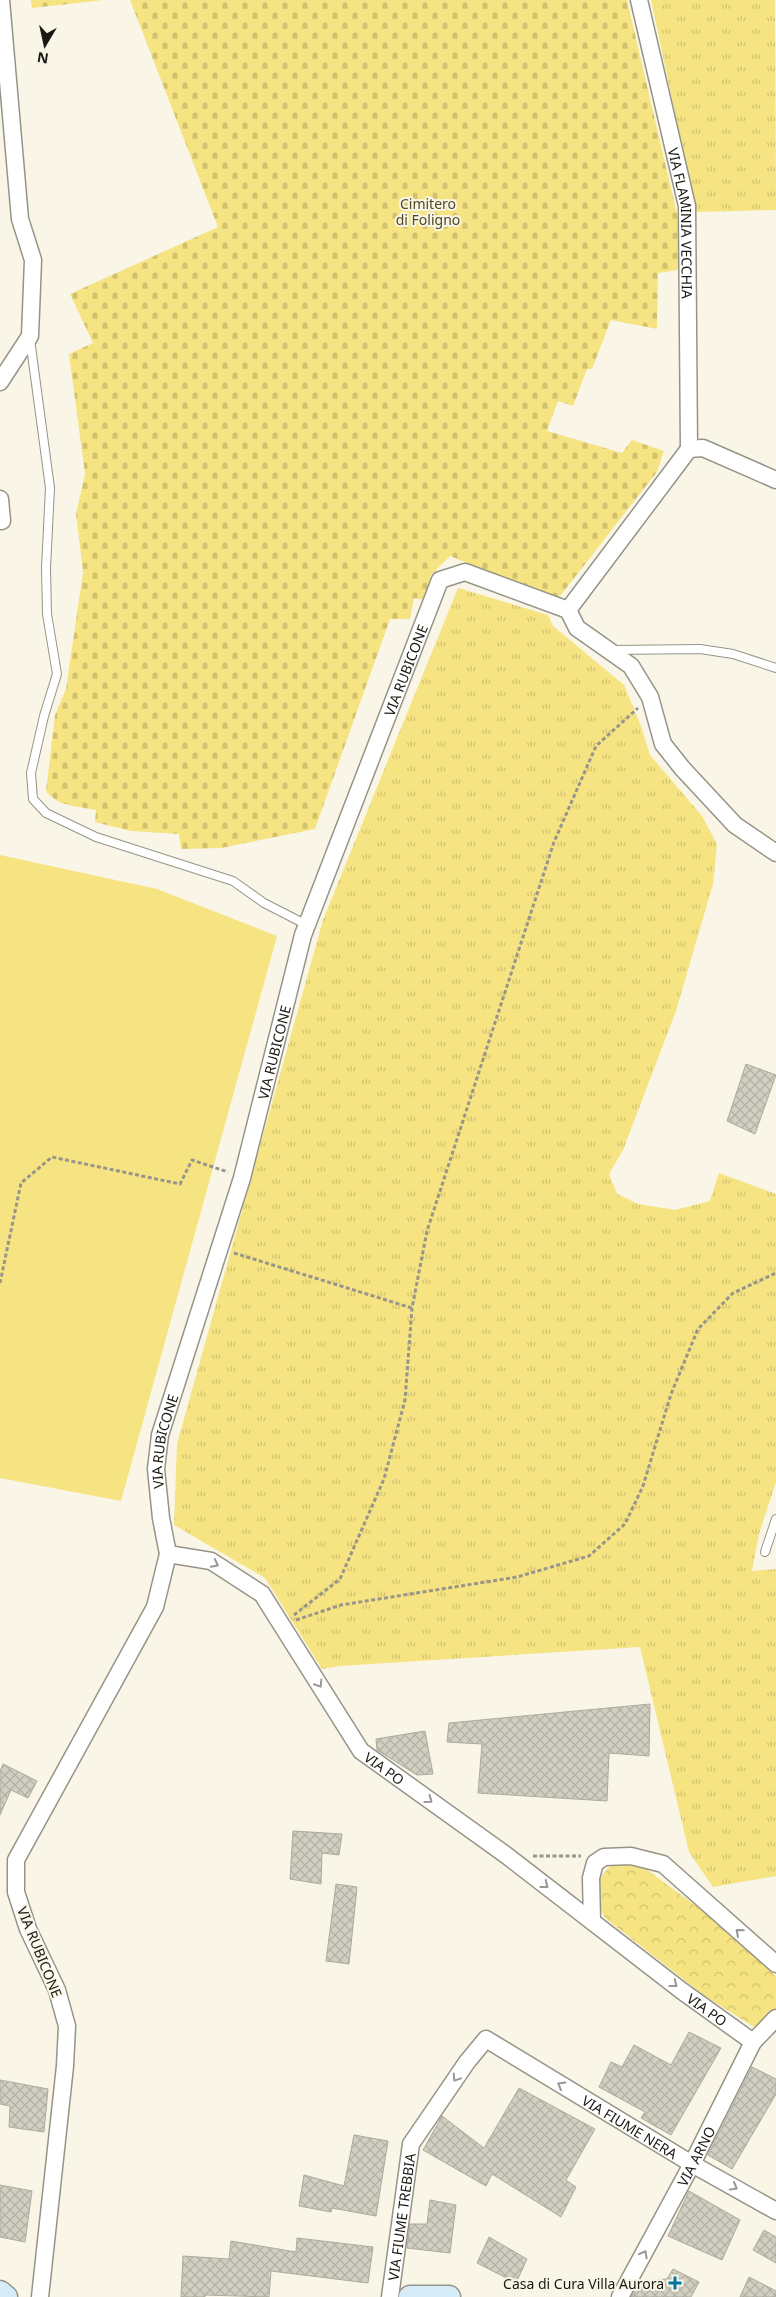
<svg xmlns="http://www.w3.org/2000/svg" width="776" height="2297" font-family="'Noto Sans',sans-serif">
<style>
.grass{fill:url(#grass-tufts)}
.cemetery{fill:url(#cemetery-stones)}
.park{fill:url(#park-crowns)}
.pitch{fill:#f6e382}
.building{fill:url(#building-cross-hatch);stroke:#adaa9e}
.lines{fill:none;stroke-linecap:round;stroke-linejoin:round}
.lane-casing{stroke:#969487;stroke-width:10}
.street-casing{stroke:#969487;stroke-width:19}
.secondary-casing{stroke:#969487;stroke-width:25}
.path{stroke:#98958b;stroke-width:3;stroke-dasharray:4 2.5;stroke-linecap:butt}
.lane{stroke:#fff;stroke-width:8}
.street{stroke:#fff;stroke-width:16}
.secondary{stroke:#d6ecf8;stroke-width:22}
.oneway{stroke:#989795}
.poi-dot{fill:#00759f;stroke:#f9f6e8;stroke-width:2}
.labels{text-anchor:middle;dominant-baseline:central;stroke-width:4;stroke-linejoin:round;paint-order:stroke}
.park-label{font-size:14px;fill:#51491f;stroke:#f9f6e8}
.street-label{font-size:14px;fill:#191813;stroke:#f9f6e8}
.poi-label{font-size:14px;fill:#191813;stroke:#f9f6e8;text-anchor:end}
</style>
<defs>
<pattern id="grass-tufts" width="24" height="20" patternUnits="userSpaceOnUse" patternTransform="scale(1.25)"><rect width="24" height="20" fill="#f6e382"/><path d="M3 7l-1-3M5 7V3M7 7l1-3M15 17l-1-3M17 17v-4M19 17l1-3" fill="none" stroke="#d2c26f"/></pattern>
<pattern id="cemetery-stones" width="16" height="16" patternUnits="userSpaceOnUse" patternTransform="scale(1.25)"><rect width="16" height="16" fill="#f6e382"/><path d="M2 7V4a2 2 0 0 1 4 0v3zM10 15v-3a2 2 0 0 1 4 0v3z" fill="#d2c26f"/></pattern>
<pattern id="park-crowns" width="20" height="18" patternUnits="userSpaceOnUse" patternTransform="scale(1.25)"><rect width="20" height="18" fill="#f6e382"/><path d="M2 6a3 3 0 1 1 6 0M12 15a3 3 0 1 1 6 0" fill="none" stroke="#d2c26f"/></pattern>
<pattern id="building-cross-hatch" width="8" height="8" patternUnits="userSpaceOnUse" patternTransform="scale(1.25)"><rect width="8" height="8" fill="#d1cfc1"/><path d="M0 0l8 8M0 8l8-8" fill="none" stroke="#b3b1a5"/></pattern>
</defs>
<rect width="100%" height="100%" fill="#f9f6e8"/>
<!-- grass -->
<path class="grass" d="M651,0h124l1,210 -80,2z
M458,588l90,27 5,11 71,59 17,41 9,29 52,61 15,28 -4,40 -37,127 -53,139 -14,24 8,20 21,10 37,6 35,-9 9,-28 57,21v288l-17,52 -7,37 24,-2v307l-63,11 -24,-35 -49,-205 -300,19 -18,3 -57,-91 -91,-53 3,-81 146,-524z"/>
<!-- cemetery -->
<path class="cemetery" d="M31,0h72l-71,8z
M130,0h497l54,231 2,38 -25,4 -1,56 -46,-9 -19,49h-5l-14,37 -15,-5 -11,30 75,22 10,-13 32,11 -7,21 -100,128 -107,-44 -19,19 -6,25 -11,-2 -4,21h-20l-75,210 -94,19 -40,1 -2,-15 -48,-3 -36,-9 1,-12c-18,-4 -38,-3 -50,-19l9,-76 11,-26 17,-117 -7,-58 9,-40 -16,-120 24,-11 -23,-49 148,-67z"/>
<!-- park -->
<path class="park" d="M622,1862l24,7 65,48 65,59v33l-22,18 -49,-31 -100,-78 -10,-20 3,-18 13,-15z"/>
<!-- pitch -->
<path class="pitch" d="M0,855l157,34 120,47 -156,565 -121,-23z"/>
<!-- building -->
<path class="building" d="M746,1064l30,11 -21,59 -28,-13z
M650,1704l-1,52 -40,-3 -2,48 -129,-8 4,-49 -35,-2 2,-19z
M425,1731l8,43 -16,1 -40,-25 -1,-11z
M3,1764l34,17 -9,17 -17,-8 -11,25v-44z
M293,1831l49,3 -3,21 -17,-2 -1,31 -31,-5z
M336,1884l21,3 -8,77 -23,-3z
M689,2032l32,16 -50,87 -30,-17 4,-6 -46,-25 12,-25 11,5 12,-22 37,20z
M752,2067l24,12v15l-44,75 -24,-14z
M0,2080l48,9 -4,43 -35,-5 1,-21 -10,-2z
M519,2088l76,41 -29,51 10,7 -15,30 -69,-43 -6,12 -63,-36 19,-34 42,32z
M354,2135l34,6 -12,75 -44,-8 -1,4 -32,-6 5,-31 40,11z
M0,2185l32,6 -7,51 -25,-5z
M689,2191l51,29 -18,40 -54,-24z
M430,2200l26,5 -6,48 -43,-5 3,-24h17z
M764,2230l12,7v26l-23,-13z
M489,2237l38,22 -11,24 -39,-20z
M297,2238l76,9 -5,36 -97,-12 -2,26 -64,-2v2h-24l2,-41 46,3 2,-18 65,11z
M673,2269l26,13 -8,15h-60l8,-12 10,1 6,-6 12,-1z
M749,2277l27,14v6h-36z"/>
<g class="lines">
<defs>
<path id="lane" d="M30,339l20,149 -4,80 1,46 10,60 -13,42 -13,57 2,26 13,14 50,24 137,44 31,22 43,22
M613,650l87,-1 33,5 43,14
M765,1552l11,-33"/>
<g id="street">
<path id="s1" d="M639,0l48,206 2,243"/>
<path d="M0,382l30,-46 3,-76 -13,-41 -19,-219"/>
<path d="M0,499l2,22"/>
<path d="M568,610l9,18 54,38 19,31 13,47 19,24 53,57 41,28"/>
<path id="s2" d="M168,1554l43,7 51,33 99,157 145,104 176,136 71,51"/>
<path d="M592,1921l-1,-43 4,-15 9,-6 27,-1 32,8 113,100"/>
<path id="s3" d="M40,2297l25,-231 2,-40 -10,-36 -29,-61 -12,-37v-32l139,-253 13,-53 -7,-36 -5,-49 4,-34 82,-257 61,-243 137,-355 25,-8 103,38 121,-161 14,-1 73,32"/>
<path id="s4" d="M390,2297l21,-153 56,-82 19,-23 206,125 84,47"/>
<path id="s5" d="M620,2297l72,-133 61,-122 23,-24"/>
</g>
<path id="secondary" d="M0,2292l6,5
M410,2297h39"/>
</defs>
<!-- lane casing -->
<use href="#lane" class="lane-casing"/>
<!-- street casing -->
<use href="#street" class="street-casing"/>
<!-- secondary casing -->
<use href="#secondary" class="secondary-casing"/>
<!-- path -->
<path class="path" d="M234,1253l178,55
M0,1283l21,-100 31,-26 128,27 12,-24 36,12
M294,1615l46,-36 44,-100 21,-79 7,-92 15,-77 127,-389 42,-96 42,-38
M296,1620l45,-15 176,-28 72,-21 36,-32 18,-38 28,-92 27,-65 35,-36 43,-20
M533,1856h48"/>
<!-- lane -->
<use href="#lane" class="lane"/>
<!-- street -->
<use href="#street" class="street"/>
<!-- secondary -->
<use href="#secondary" class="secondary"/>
</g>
<!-- one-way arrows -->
<defs><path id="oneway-chevron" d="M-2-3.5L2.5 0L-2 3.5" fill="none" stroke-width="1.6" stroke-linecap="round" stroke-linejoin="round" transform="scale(1.25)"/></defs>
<g class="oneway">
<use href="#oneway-chevron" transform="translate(215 1564) rotate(28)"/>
<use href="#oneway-chevron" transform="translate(319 1684) rotate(58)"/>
<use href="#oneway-chevron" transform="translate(429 1800) rotate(36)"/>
<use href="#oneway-chevron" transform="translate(545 1885) rotate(38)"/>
<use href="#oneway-chevron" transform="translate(739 1932) rotate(-139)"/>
<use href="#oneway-chevron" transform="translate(674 1984) rotate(38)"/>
<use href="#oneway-chevron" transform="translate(456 2078) rotate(124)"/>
<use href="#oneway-chevron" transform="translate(561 2085) rotate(-149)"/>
<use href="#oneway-chevron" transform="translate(734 2187) rotate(29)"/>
<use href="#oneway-chevron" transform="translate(644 2254) rotate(-61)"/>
</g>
<!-- markers -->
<path class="poi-dot" d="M672.5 2275.5h5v5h5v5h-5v5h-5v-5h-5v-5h5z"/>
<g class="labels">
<!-- park labels -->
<g class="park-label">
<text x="428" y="203">Cimitero<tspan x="428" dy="16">di Foligno</tspan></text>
</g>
<!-- street labels -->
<g class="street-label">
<text stroke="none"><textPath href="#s1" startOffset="228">VIA FLAMINIA VECCHIA</textPath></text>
<text stroke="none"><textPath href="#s3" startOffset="1716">VIA RUBICONE</textPath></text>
<text stroke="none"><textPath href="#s3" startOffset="1311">VIA RUBICONE</textPath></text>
<text stroke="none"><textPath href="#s3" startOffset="906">VIA RUBICONE</textPath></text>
<text stroke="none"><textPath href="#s2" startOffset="319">VIA PO</textPath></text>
<text transform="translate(40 1952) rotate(68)">VIA RUBICONE</text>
<text stroke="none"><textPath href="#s2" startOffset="722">VIA PO</textPath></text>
<text stroke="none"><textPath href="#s4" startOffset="452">VIA FIUME NERA</textPath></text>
<text stroke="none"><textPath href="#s5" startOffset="160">VIA ARNO</textPath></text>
<text stroke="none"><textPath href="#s4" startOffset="81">VIA FIUME TREBBIA</textPath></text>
</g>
<!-- poi labels -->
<g class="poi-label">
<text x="664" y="2283">Casa di Cura Villa Aurora</text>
</g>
</g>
<!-- north arrow -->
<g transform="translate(45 45) rotate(189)" stroke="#f9f6e8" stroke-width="4" paint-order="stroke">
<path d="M0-4L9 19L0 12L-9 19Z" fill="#191813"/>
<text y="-8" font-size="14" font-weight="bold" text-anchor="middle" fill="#191813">N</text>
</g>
</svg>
